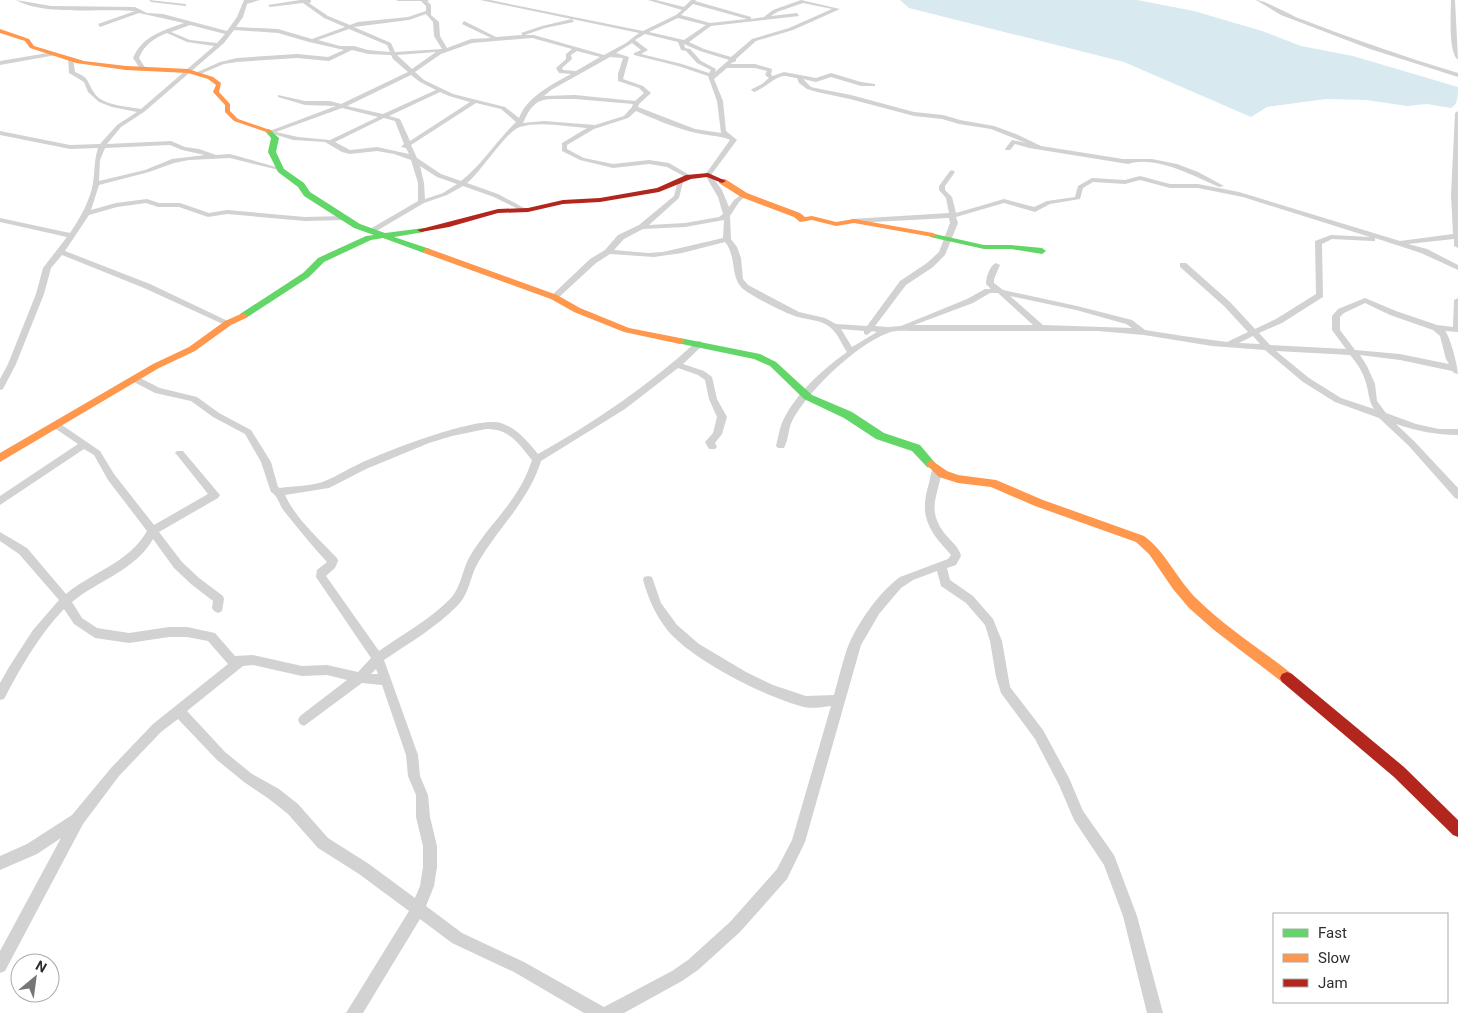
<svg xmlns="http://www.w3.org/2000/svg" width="1458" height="1013" font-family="Roboto,sans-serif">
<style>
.water{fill:#d8e9f0}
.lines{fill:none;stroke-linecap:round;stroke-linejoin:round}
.street{fill:#d2d2d2;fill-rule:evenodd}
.fast{fill:#63d668;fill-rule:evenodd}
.slow{fill:#ff974d;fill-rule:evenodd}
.jam{fill:#b3261e;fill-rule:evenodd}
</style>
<rect width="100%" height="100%" fill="#fff"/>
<!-- water -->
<path class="water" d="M900,0h237l57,11 68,20 39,15 52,10 105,31c0,8 0,18 -7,21l-24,-4 -20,2 -41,-6 -40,-1 -59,8 -16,10 -127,-55 -215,-54z"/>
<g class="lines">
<!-- street -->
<path class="street" d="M16,0l35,6 84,1 12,6 16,1 64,17 10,-14 7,-17h16l-13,4 -4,13 -7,10 42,2 34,10 33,-12 -21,-9 -21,-15 -33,4 -2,-2 32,-5h11v2l-2,1 19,13 22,9 8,-3 50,-5 18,-6v-5l-5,-5h-23l-2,-1h34l-3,1 4,4v10l8,7 1,14 7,12 24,-9 20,-1 -29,-14 2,-3 32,16 26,-2 -1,-2 21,-7 30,-7 2,3 -29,6 -20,7h9l70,20 22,-12 13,-10 -159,-33h10l153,31 33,-16 6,-5 -34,-10h8l28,7 7,-7h5l-1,1 56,16v2l13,-2 9,-7 28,-10 39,9 -47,21 -37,11 -20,18v2l-6,3h25l17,5 -1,6 2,1 11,-4 32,6 15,-5 30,9 14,2v2h-14l-30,-9 -15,5 -13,-3 8,8 9,2 31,6 63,17 29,3 17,5 34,6 22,8 25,12 82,13h29l25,5 21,8 26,14 -5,1c-25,-11 -64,-32 -91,-23l-99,-16 -14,-4 -5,6h-4l-1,-1 7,-9 14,3 -35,-14 -32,-5 -17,-5 -28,-3 -64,-17 -33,-7 -10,-3 -8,-6 -2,-5c-3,0 -9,-2 -13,-2 -8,0 -19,12 -30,16l-3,-2 1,-1 10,-5 7,-6 -4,-3 2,-4 -12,-3h-28l-13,11 9,22 3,30 11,9 -26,35 11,15 7,17 5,-7 8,-6 5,1 -8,7 -9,14 1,23 6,8 4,11 2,21 5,6 51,27 26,6 11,6 31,2 33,-45 27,-18 12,-11 11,-29 -1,-5 -95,5h-3v-4l98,-6 -3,-15 -7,-8v-4l11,-15 2,-1 3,2 -10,14v4l7,7 4,16 48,-14 30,8 13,-6 28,-4 3,-11 14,-8 33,2 15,-4 30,8h28l41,8 161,49 53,-7 -2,-39 4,-82 3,-2v137l-4,-2v-7l-46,5 19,5 31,16v5l-37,-17 -46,-15v3h-3l-40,-2 -10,5 1,53 -41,26 -23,10 11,12 76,4 -14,-19v-14l6,-7 27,-11 31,13 41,14 16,2 1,-27 4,-2v34l-13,-1c5,5 13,36 13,43l-4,-1 -2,-2 -52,-11 -40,-5 7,11 8,18 2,17 9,12 30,11 23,5h19v6c-22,0 -41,-4 -62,-11l18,17 44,47v11l-3,-1 -47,-53 -29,-27 -44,-16 -32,-20 -38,-32 -53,-4 -68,-11 -46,-4h-187c-7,0 -16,-1 -23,2 -31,11 -79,57 -95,86 -5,9 -4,20 -9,29h-6l-2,-2c2,-8 3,-16 6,-23 12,-28 40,-53 65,-71 -5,-7 -9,-18 -15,-23 -9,-10 -28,-9 -40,-14 -9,-3 -44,-21 -50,-27 -12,-12 -5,-31 -17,-46l-43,11 -28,4 -44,-3 -14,9 -39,36h-6l-1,-2 40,-38 15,-9 13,-15 21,-10 35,-29 4,-15 5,1 -4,16 -30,27 36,-2 34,-6 4,-3 -5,-17 -13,-22 25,-35c-6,-4 -28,-5 -38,-8 -19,-5 -38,-13 -56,-21l-8,7 -34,11 -27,16v4l17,9 29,6 36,-4 20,3 22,13v2l-2,1 -22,-12 -18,-3 -36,4 -33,-8 -18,-9v-8l25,-15c-21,-1 -46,-7 -67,-1 -13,3 -39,45 -53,56l31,11 28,15v2h-4l-28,-14 -31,-11 -16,9 -23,8 -51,30 -4,-2 1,-2 48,-28v-18l-7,-23 -17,-6 -17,-3 -27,3 -8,-2 -17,-10 -32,-2 -26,-8 69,-26 -31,-1 -27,-8v-2l27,6h25l11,3 67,-32 -15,-13 -2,-4 -23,-1 -16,-4 -23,11 -32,-3 -60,4 -13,2 -26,11 -5,-1 27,-12 17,-4 60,-4 31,3 16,-7 -35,-8 -31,-9 -44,-3 -10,13 -80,69 -23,15 -14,17 64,-3 14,6 14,2 17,6 14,-1 53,15v2l-53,-13 -41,2 -15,3 -25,9 -50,13 -8,25 25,-7 31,-4 12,4h21l29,10 18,-3 78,7 39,-1h3v4l-42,1 -78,-7 -19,3 -29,-10h-21l-12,-4 -29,4 -28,8 -24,36 85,33 82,39 -1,2h-6l-81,-37 -82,-33 -11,13 -7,26 -28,70 -13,25 -3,1v-11l8,-15 28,-70 7,-26 24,-31 -67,-15v-4l70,15c10,-15 20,-32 23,-50 2,-13 1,-23 5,-35l-28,1 -70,-14v-4l70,14 30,-1 17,-19 20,-13 -25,-5 -13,-5 -11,-10 -4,-10 -15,-9 -1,-16 5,1 2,14c14,6 11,7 18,19 8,15 33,15 48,18l73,-63 -27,-4 -20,-9c-13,5 -23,12 -28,25l7,11 -3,2 -2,-1 -8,-12c10,-23 30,-27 51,-35l-45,-10 -39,14 -2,-3 37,-13c-33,-3 -92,5 -119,-11zM803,3l29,6 -43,19 -37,11 -21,18 -27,-8 -15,-7 22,-16 88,-10 -2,-3 -26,3 6,-4zM693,4l54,15 -37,4 -29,-8zM426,14l7,8 1,14 8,13 -47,3 -4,-9 -37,-16 55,-7zM678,18l28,7 -22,15 -35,-8zM190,25l35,9 -8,9 -27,-3 -19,-8zM349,29l38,16 3,7 -22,-2 -14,-4h-14l-22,-6zM645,34l33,8 3,8 5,1 11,12 14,7 -2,3 -27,-9 -41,-10 7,-4 -13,-10zM532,38l40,11 -6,5v5l-10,9 3,5 12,1c-20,11 -44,23 -52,44l-14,-11 -52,-13 -29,-14 -9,-8 26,-18 31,-11zM632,43l9,7 -7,3v2l44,11 30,10 9,25 4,32 -26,-4 -57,-22 1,-3 12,-11 -8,-7 -20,-7 6,-22 -13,-4zM684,44l16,7 29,9 -14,12 1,-3 -15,-8 -11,-12 -5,-1zM577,51l23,6 -24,14 -13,-1 -1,-2 10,-9 -1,-4zM436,52l-24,17 -15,-14zM610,57l13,1 -5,16v7l21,7 5,5 -9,8 -60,-6 -31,1 7,-6zM411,75l9,7 16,8 -53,24 -36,-8zM440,92l9,4 21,6 -60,39 -10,-22 -11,-3zM575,99l58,5 -1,3 -8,9 -29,9 -51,-4 -21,2c13,-30 23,-23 52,-24zM476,103l25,6 15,13c-19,18 -34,43 -55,59l-20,-7 -24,-16 -6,-13zM342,108l36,9 -48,23 -32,-3 -22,-5zM384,118l11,3 9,23 -3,3 5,1 3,6 -32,-7 -27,3 -15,-8zM170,145l12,5 23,5 -33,4 -27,11 -46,11 1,-21 5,-12zM420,166l17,11 20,7 -14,9 -18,6 -1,-16zM1140,180l30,8h28l45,9 127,40 -39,-2 -16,6 1,53 -40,25 -21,10 -25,-27 -44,-39h-6v4l44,39 24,26 -21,10 -44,-6 -38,-6 -13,-10 -55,-14 -74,-16 -9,-7v-4l6,-14 -4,-2c-6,2 -10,14 -10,21l5,5h-6l-18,10 -66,27 -13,1 -13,-1 31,-41 27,-18 12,-12 13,-32 -2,-6 48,-14 31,9 15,-8 30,-5 3,-11 10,-6 32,2zM724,220l-1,18 -60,14 -15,1 -34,-3 10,-11 19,-10 42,-2zM990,293h8l35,32h-119l59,-22zM1010,296l66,14 50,14 6,4 -89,-3zM1365,303l25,12 43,15 7,6 6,23 3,5 -49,-10 -45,-4 -15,-20v-13l4,-4zM841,329l23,2v3l3,1 5,-4 5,1 -25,15zM1253,336l7,8 -21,-1zM1276,351l74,4c7,8 13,17 16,28 3,9 2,17 8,26l-33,-11 -32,-20z
M149,0l36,4 2,1 -2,1 -34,-4z
M1256,0c9,0 34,15 45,19 52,20 104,38 157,54v4l-88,-28 -89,-34z
M1451,0h4l3,60c-10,-8 -7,-47 -7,-60z
M54,52l3,2 -1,1 -56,10v-4z
M699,341l3,1v4l-19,18 21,7 8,6 5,22 10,18 -5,17 -7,9 2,4 -2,2h-6l-4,-7 8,-9 4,-16 -8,-18 -4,-19 -7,-5 -20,-7 -53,41 -84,52c-12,39 -41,65 -62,100 -9,14 -9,32 -21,44 -21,22 -49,38 -74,55l34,95 2,21 8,19 2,22 7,29v21l-3,19 -8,20 36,27 62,29 80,45 68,-36 16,-11 42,-38 47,-53 15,-29 39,-134c-8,1 -19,3 -27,1 -39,-10 -110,-46 -136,-76 -13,-17 -19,-31 -25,-51l1,-3 4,-1 4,1 9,26 16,22 22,19 47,28 27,13 33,11 28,-1c4,-15 8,-31 13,-46 9,-24 32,-57 53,-72l48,-18 3,-4c-4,-5 -9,-10 -13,-15 -15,-20 -16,-33 -9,-57 2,-6 1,-14 8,-17l5,4c-4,27 -16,39 3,64 6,7 14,13 16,22l-5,9 -9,3 3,12 23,16 20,23 9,22 8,46 33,43 26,48 14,33 31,44 23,61 26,97h-16l-24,-97 -19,-51 -30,-45 -15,-35 -24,-46 -34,-46 -5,-16 -6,-36 -5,-16 -19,-22 -25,-17 -4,-15 -24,9 -12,8 -22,26 -18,31 -56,197 -18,37 -47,53 -42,38 -16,11 -58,32h-40l-70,-41 -62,-29 -32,-24 -57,94h-17l63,-102 -50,-37 -41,-26 -30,-34 -19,-15 -25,-17 -27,-22 -39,-41 -17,13 -42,44 -36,48 -78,147 -5,2v-22l61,-113 -24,16 -37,16v-14l27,-12 45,-29 39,-47 42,-44 75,-60 -20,-23 -21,-4h-18l-40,6 -34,-5 -21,-14 -10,-15c-25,26 -43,58 -60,90l-4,1v-17l9,-16 24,-37 26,-30 -40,-46 -19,-13v-9l27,16 39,46c26,-22 63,-31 81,-63l-39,-51 -14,-25 -10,-6 -84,56v-9l78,-52 -25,-17 -2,-2 2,-2h6l41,28 14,23 40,51 54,-31 -31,-39 -2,-2 2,-2h6l37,44 -2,3 -59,34 23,30 17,16 24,18 1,3 -2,12 -4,2 -4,-2 -2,-3 1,-7 -22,-17 -17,-16 -21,-29c-17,31 -56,42 -81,63l10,16 15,10 32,5 40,-6h18l28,6 20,23 18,-1 49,11 25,-1 31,7 13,-14 -55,-81 1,-7 10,-8c-15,-16 -29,-34 -43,-51 -5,-7 -6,-15 -13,-19l-10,-30 -16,-28 -32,-17 -22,-16 -36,-8 -23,-12 -1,-2 1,-2h6l22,11 37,9 22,16 32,17 20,32 7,25 2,1c14,-2 32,-2 45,-7 12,-5 23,-12 34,-17 26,-12 116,-48 142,-41 17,6 26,18 37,31 57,-32 110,-68 158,-112zM486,429c24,0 32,14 46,31 -13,41 -41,61 -62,96 -8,14 -9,31 -19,42 -20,21 -48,36 -72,53l-53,-75 9,-8 3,-7 -1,-3c-18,-19 -41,-39 -52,-63l44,-7 37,-19 63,-26 23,-7zM253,665l49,11 25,-1 20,5 -47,36 -2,4 2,4 4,2 58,-43 20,2 24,70 2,21 8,19v22l7,29v21l-3,19 -5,12 -46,-34 -41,-26 -30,-34 -19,-15 -27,-15 -27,-22 -38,-41 56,-45zM376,669l2,5h-7z"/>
<!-- fast -->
<path class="fast" d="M269,129l10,9 -3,14 8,17 20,14 6,9 50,32 25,9 39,-5v4l-30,5 36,12v4h-6l-41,-15 -12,2 -47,22 -15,15 -63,41h-6v-4l63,-41 15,-15 48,-22 8,-1 -20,-7 -50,-32 -6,-9 -20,-15 -10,-20 3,-14 -6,-7z
M930,233l54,12h27l31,3 4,3 -4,3 -31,-5h-27l-54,-12z
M680,338l80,16 16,8 36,33 40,17 32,21 36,12 16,19 -5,4 -4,-1 -15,-16 -36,-12 -32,-21 -40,-19 -34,-33 -16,-7 -77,-16 -2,-2z"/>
<!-- slow -->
<path class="slow" d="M0,29l29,10 5,7 50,15 42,5 62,3 25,8 8,6 -2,9 11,12v7l8,8 35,12 -4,2 -35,-12 -9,-9v-7l-12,-13 3,-7 -8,-6 -20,-6 -62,-3 -50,-7 -46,-15 -5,-7 -25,-8z
M719,179h6l22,14 53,20 5,4 7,-1 24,6 18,-3 79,14 4,2 -4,2 -79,-14 -18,3 -24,-6 -12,2 -6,-5 -53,-20 -22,-14z
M427,248l130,47 23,13 49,20 51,10 5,3 -5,3 -56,-12 -50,-20 -23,-13 -127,-46 -1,-2z
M243,313l5,3 -2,2 -15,7 -36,26 -36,17 -159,94v-9l153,-89 36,-17 36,-26z
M931,460l16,11 11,4 38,5 47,20 101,36c23,17 33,44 54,64 28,28 63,49 94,74l2,4 -2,4 -5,2 -5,-2 -68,-52 -25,-22 -16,-19 -24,-35 -13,-12 -101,-36 -44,-19 -33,-4 -19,-6 -13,-13z"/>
<!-- jam -->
<path class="jam" d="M708,173l18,8 -4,2 -15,-6 -16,2 -32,13 -59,10 -37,2 -35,8 -30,1 -49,14 -28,5 -4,-2 81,-21 30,-1 35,-8 37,-2 57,-10 29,-13z
M1287,672l5,2 112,93 54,53v17l-5,-2 -59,-58 -112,-95 -2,-4 2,-4z"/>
</g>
<!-- legend -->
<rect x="1273" y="913" width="175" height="90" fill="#ffffff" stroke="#ababab"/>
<rect x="1283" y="929" width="25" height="8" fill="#63d668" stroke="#ababab"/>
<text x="1318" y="938" font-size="15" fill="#2d2d2d">Fast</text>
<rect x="1283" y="954" width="25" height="8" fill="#ff974d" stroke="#ababab"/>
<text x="1318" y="963" font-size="15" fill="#2d2d2d">Slow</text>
<rect x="1283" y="979" width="25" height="8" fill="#b3261e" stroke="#ababab"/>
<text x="1318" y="988" font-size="15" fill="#2d2d2d">Jam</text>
<!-- north arrow -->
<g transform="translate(35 978) rotate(29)"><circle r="24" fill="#ffffff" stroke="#ababab"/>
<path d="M0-4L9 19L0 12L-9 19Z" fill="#767676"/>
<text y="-8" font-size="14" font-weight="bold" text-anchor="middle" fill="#2d2d2d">N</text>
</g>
</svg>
